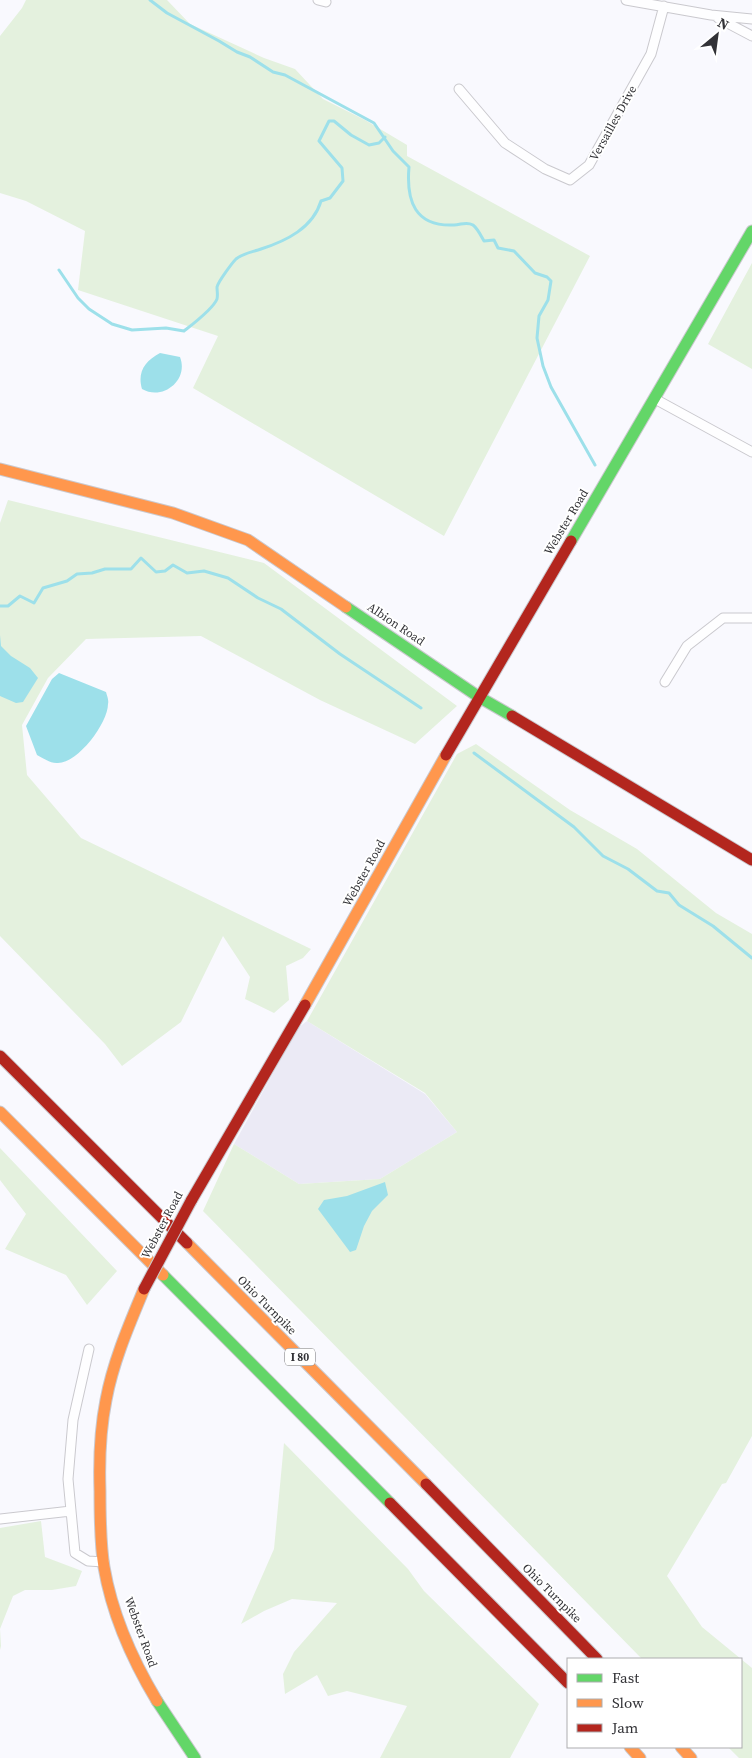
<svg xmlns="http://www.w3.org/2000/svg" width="752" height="1758" font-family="'Source Serif 4',serif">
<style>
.built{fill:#ebeaf5}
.green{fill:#e4f1de}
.water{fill:#9de0ea}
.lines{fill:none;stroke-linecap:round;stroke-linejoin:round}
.stream{stroke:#9de0ea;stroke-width:3}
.street-casing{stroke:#cac9ce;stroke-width:11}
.fast-casing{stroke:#cac9ce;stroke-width:13}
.slow-casing{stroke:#cac9ce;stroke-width:13}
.jam-casing{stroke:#cac9ce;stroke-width:13}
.street{stroke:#fefeff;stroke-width:9}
.fast{stroke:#63d668;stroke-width:11}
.slow{stroke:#ff974d;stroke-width:11}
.jam{stroke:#b3261e;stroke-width:11}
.jam-bridge-casing{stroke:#cac9ce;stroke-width:13;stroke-linecap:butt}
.jam-bridge{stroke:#b3261e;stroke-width:11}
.labels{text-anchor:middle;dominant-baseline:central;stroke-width:4;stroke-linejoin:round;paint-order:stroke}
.shield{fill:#fff;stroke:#707072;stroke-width:1}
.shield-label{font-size:11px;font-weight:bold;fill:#323236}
.street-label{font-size:12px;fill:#323236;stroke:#fff}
</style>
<rect width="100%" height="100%" fill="#f9f9fe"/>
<!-- built -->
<path class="built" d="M307,1021l118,73 32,38 -77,47 -81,5 -65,-40 64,-116z"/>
<!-- green -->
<path class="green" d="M26,0h141l23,24 74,34 31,11 28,30 42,21 42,25v11l183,100 -146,280 -251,-148 25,-52 -140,-46 7,-59 -59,-30 -26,-8v-157l22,-28z
M752,263v106l-44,-25z
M8,500l256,63 193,143 -42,38 -95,-44 -119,-64 -115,3 -38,39 -26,47 5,50 54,63 230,111 -8,9 -17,8 3,34 -15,13 -29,-14 5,-22 -27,-41 -42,86 -59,44 -17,-22 -105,-108v-413z
M476,744l94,66 67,39 79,64 36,21v502l-26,47 -4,1 -55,92 35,51 50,41v90h-13l-11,-11h13v-88h-99l-439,-448 31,-67 65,40 81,-5 77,-47 -32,-39 -118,-72 150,-267z
M0,1148l117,123 -30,34 -21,-30 -61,-26 21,-35 -26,-34z
M284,1443l124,126 16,22 115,113 -29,54h-130l27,-52 -60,-15 -19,5 -11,-21 -32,19 -2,-20 11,-22 43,-49 -45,-4 -28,12 -23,13 33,-75z
M41,1521l4,36 37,14 -6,15 -24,4h-27l-12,6 -13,33 1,17 -1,4v-122z"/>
<!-- water -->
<path class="water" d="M160,353l20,4c9,23 -17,44 -38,32 -5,-17 3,-28 18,-36z
M0,635l1,11 10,10 19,12 8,10 -15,24 -7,1 -16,-7z
M59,673l47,19c1,4 3,8 2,12 0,19 -30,59 -50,59 -7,1 -15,-5 -21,-8l-11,-29 26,-47z
M385,1182l3,13 -16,16 -8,15 -8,24 -6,2 -32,-43 6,-9 23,-4z"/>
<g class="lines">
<!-- stream -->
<path class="stream" d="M150,0l17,13 52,28 18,11 13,5 23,15 12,3 89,48 19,28 16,16c-3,34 6,60 45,58 7,0 12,-4 19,0 5,4 8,11 11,16l10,-1 4,8 16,3 21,22 12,4 4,4 -3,19 -9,16 -2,22 6,28 8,21 44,78
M59,270l19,28 11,11 23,15 20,6 34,-2 18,3c9,-7 29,-22 33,-32 1,-4 0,-8 0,-12 1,-5 15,-24 19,-28 7,-6 17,-7 25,-10 25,-8 52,-21 60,-48l9,-3 13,-17 -1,-13 -23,-27 10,-20h5l17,14 18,10 10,-2 6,-6
M0,606h8l12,-10 14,7 9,-15 24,-7 10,-7 15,-1 13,-4h26l10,-11 15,14 9,-1 8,-6 14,8 17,-2 24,7 30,20 23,11 59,45 81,54
M474,753l100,74 29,29 25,13 29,22 12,2 10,12 34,21 39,32"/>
<defs>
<path id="street" d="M318,0l8,2
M626,0l85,15 41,4
M718,18l34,18
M459,89l46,54 40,26 25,11 19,-15 62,-111 13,-48
M655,399l97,53
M665,682l22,-36 36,-28h29
M89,1349l-16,71 -5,59 7,74 13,8 16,1
M0,1519l71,-8"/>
<path id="fast" d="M571,541l181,-310
M346,607l133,90 33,19
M163,1275l227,228
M157,1701l38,57"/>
<path id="slow" d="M0,469l173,44 75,27 98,67
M305,1005l141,-250
M0,1112l163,163
M187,1243l239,241
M144,1289c-15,36 -31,73 -38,111 -6,30 -7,61 -6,91 0,25 0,52 4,76 8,47 29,94 53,134
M630,1747l10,11
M681,1747l10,11"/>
<path id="jam" d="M512,716l240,144
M446,755l125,-214
M0,1056l187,187
M191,1201l114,-196
M426,1484l171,175
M390,1503l178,180"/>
</defs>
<!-- street casing -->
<use href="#street" class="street-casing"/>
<!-- fast casing -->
<use href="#fast" class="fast-casing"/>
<!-- slow casing -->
<use href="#slow" class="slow-casing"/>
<!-- jam casing -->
<use href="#jam" class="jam-casing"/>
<!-- street -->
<use href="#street" class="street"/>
<!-- fast -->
<use href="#fast" class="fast"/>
<!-- slow -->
<use href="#slow" class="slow"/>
<!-- jam -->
<use href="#jam" class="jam"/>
<defs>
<path id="jam-bridge" d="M144,1289l47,-88"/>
</defs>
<!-- jam-bridge casing -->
<use href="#jam-bridge" class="jam-bridge-casing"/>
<!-- jam-bridge -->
<use href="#jam-bridge" class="jam-bridge"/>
</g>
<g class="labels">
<!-- shield labels -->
<rect class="shield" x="285" y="1348.5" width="30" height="17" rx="4"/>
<g class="shield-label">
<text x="300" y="1357">I 80</text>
</g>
<!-- street labels -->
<g class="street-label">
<text transform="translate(613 123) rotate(-61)">Versailles Drive</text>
<text transform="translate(566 522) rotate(-59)">Webster Road</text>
<text transform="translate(396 624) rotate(34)">Albion Road</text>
<text transform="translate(364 873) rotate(-61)">Webster Road</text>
<text transform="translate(162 1225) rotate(-62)">Webster Road</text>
<text transform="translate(267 1305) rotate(45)">Ohio Turnpike</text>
<text transform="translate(552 1593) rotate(45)">Ohio Turnpike</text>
<text transform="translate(141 1632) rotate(70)">Webster Road</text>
</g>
</g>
<!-- legend -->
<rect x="567" y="1658" width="175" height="90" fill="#ffffff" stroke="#adadaf"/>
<rect x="577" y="1674" width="25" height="8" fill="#63d668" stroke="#adadaf"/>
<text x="612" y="1683" font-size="15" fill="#323236">Fast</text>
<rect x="577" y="1699" width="25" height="8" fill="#ff974d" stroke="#adadaf"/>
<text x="612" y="1708" font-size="15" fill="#323236">Slow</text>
<rect x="577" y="1724" width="25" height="8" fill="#b3261e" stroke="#adadaf"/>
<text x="612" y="1733" font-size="15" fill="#323236">Jam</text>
<!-- north arrow -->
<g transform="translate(717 35) rotate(29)" stroke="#ffffff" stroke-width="4" paint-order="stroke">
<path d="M0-4L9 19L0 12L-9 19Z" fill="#323236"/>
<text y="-8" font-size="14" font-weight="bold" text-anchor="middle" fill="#323236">N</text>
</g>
</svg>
